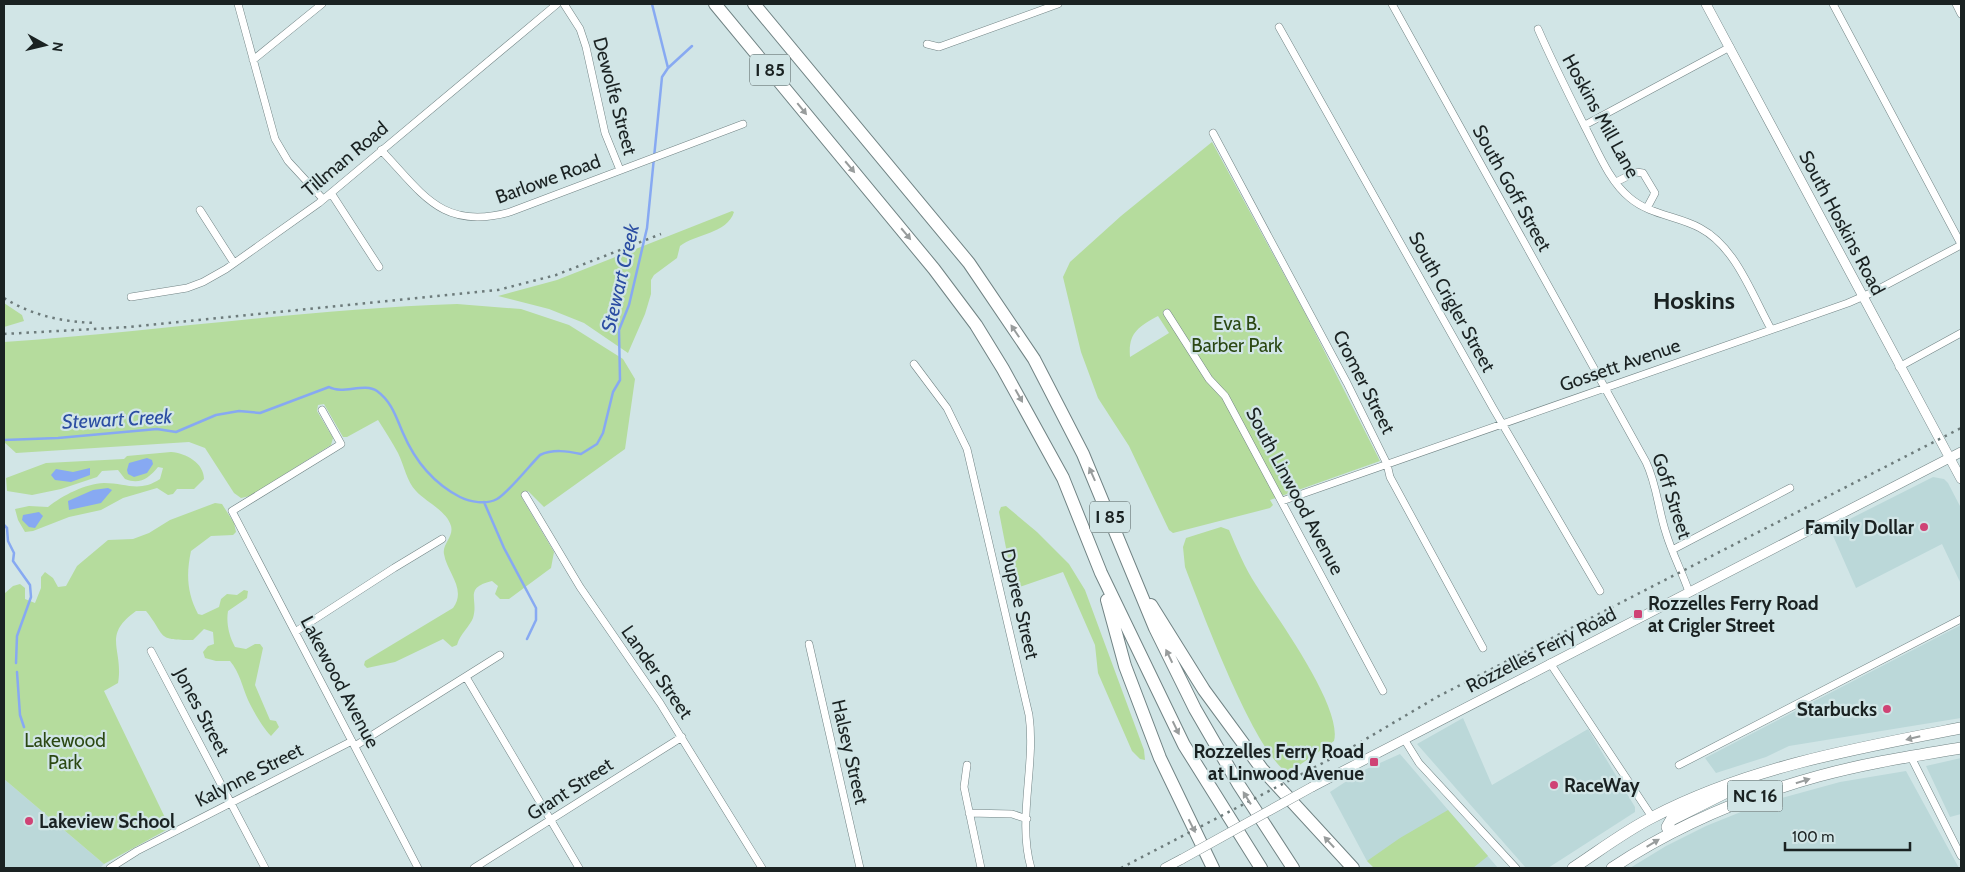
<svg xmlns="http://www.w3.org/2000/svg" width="1965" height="872" font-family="Cabin,sans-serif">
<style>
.built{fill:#bbd8d9}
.green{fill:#b5dc9d;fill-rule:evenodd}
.water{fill:#87a9f2}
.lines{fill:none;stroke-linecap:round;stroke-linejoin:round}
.stream{stroke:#87a9f2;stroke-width:2.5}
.minor-casing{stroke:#718384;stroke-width:8}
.tertiary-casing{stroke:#718384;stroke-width:10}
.trunk-casing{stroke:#718384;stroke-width:12}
.motorway-casing{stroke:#718384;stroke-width:14}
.minor{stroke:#fff;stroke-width:7}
.tertiary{stroke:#fff;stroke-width:9}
.trunk{stroke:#fff;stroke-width:11}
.motorway{stroke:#fff;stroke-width:12}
.rail{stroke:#6d7b7b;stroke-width:2.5;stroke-dasharray:2.5 5;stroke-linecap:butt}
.tertiary-bridge-casing{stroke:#718384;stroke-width:10;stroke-linecap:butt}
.tertiary-bridge{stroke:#fff;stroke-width:9}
.oneway{fill:#989c9c}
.poi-dot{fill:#cf4375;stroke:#d1e5e6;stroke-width:2}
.labels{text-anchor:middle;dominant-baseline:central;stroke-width:4.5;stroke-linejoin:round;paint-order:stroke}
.shield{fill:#d1e5e6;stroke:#515c5d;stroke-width:1}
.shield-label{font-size:18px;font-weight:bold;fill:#1a2222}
.street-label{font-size:19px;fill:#1a2222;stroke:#d1e5e6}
.park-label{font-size:19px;fill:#2b4813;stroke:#d1e5e6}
.poi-label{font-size:19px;font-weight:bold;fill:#1a2222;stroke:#d1e5e6;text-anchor:end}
.water-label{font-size:20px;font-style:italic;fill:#2b4da2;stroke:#d1e5e6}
.district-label{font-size:24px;font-weight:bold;fill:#1a2222;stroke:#d1e5e6}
</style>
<rect width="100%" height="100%" fill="#d1e5e6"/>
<!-- built -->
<path class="built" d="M1933,477l11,2 4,4 13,25v76l-19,-40 -86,44 -26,-59z
M1961,625v93l-172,28 -23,11 -50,16 -11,-15z
M1463,718l29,67 96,-56 47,78v5l-87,56h-22l-109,-124z
M1400,754l98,114h-122l-9,-7 -37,-69 32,-21z
M1961,758v56l-11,3 -24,-51z
M1906,771l53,97h-329l36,-22 40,-20 57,-23 77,-21z
M4,779l100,85 -4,4h-96z"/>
<!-- green -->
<path class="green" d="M1212,142l94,173 74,146 -110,39 3,5 -3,3 -97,25 -4,-3 -40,-84 -31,-48 -17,-46 -18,-75 7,-15 51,-46zM1158,316l11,17 -39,24c-2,-24 8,-30 28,-41z
M732,211l2,1c-7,22 -39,22 -54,34l-3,12 -23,17 -3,5v14l-6,20 -17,39 -44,-30 -35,-14 -51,-13 59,-16z
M4,303l18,12 2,6 -20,6z
M457,304l64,5 48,16 54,34 12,20 -10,70 -81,58 -16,-16 -6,7 32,54 -3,16 -42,31h-9l-5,-5 3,-8 -6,-5c-29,7 -13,18 -19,37 -3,8 -13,16 -16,27l-5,2 -9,-8 -48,23 -28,6 -3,-3 1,-4 88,-53c14,-19 -6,-35 -9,-54 -2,-10 10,-17 7,-28 -4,-15 -25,-24 -35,-35 -9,-9 -12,-26 -18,-38 -6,-11 -13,-22 -20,-33l-31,17h-4l-19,-33 -6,1 -1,6 16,27 -2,7 -81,51 -9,2 -7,-5 -29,-45 -16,-6 -173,11 -12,-11v-100c151,-10 302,-33 453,-38z
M171,452c15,1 33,11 33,27l-10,10h-17l-4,5 -5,1 -11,-7 -34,10 -22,12 -32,7 -36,14 -8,1 -7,-12 -3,-11 14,-3 19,1c15,-12 37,-23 56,-24 22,0 35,10 56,-4l3,-11 -5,-1c-9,11 -18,18 -33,12l-7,-9 -16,1 -5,6 -36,12 -29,6 -25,-4 -1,-13 40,-15 78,-4 3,-3z
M215,503l7,1 12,19 2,9 -3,3 -22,1 -20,15c-5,23 -4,42 7,63l4,1 17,-8 2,-8 6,-5 10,1 7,-5 4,1 -1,7 -19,13c-2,12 1,25 7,36l11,2 9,-5h5l3,4 -8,37 15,35 6,1 3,6 -8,9c-9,-9 -17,-24 -23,-36 -6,-14 -8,-27 -18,-39h-14l-11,-3 -2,-6 5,-6 6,-2 -1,-12 -9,-3 -11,11c-38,0 -26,-3 -47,-29h-10c-35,25 -12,38 -18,72l-14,8 66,137 -66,36 -100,-85v-185l9,-8 7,-2 5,4v11l10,4 6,-15v-11l4,-5 8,6 5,9 8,-1 11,-20 31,-26 25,-1 16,-6 21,-13z
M1006,506l31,26 32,32 16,26 59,160 1,10 -5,-1 -8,-8 -34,-78 -3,-28 -32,-73 -49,17 -15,-77 2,-5z
M1221,527l8,3c8,19 16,38 27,55 20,31 87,122 78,156l-46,32c-34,-20 -87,-165 -103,-206l-2,-20 3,-9z
M1448,810l40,46 -15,12h-99l-7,-7 33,-23z"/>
<!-- water -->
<path class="water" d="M147,458l5,2 1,4 -6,9 -13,4 -6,-3 -1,-4 2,-7z
M90,468v7l-19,7 -16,-2 -4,-5 5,-6 17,3z
M108,488l4,2 -11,13 -32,7 -1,-9 25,-11z
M39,512l4,4 -8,12 -6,-1 -7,-7 1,-5z"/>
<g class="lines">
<!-- stream -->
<path class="stream" d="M652,4l16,64
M4,440l54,-2 99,-9 19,3 40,-17 23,-4 21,2 69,-26c14,8 35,-5 48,4 15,11 19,26 26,42 12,28 30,50 57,64 10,5 26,8 37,2 11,-6 33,-34 43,-44 13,-6 27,-4 41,-1l16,-10 6,-11 10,-41 7,-12 -1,-50 10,-25 18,-77 15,-151 6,-9 24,-22
M484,502l20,46 32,60v12l-9,19
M4,525l3,3 1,13 6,12 -1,8 17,24 1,12 -14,39 -1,27
M17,672l3,43 4,12"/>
<defs>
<path id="minor" d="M238,4l37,135 13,22 35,38
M564,4l16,25 6,18 19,86 15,37
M1392,4l254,458c11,23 12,47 20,71 6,20 16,39 23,59
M1833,4l128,240
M1956,4l5,10
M1279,27l214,381 107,183
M1538,29c14,32 30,64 46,96 13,24 24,55 46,73 20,17 48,18 70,30 36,19 52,67 71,101
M927,44l12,3 119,-43
M253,60l69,-56
M1585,125l145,-78
M1213,133l134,250 40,81 3,13 93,171
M381,150c42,44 61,81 129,62l233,-88
M1616,182l20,-10 7,1 12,20 -8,15
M331,193l48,74
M200,210l34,53
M131,297l56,-9 16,-6 23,-13 93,-66 238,-199
M1167,313l42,66 16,17 158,295
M914,364l33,44 20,41 62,266c7,50 -12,104 2,153
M1899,367l62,-34
M322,410l19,34 -109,67 186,357
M525,495l55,92 80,116 102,165
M1282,501l566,-198 25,-11 88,-47
M1672,550l118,-62
M295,632l99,-64 48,-29
M809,644l51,224
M151,651l114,217
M1550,663l102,154
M466,677l113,191
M1404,739l15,24 97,105
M355,746l145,-91
M1911,757l50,99
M967,765l-3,22 17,81
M1679,765l282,-146
M969,813l43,1 15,5
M110,868l27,-17 215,-110
M474,868l208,-131"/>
<path id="tertiary" d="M1706,4l255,475
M1312,787l649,-335
M1165,868l17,-9"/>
<path id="trunk" d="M1670,833l-3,-6 4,-7 54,-27
M1573,868c26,-17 52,-37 80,-51 96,-50 204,-69 308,-89
M1612,868c63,-42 134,-72 207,-92 47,-13 95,-20 142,-28"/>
<path id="motorway" d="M715,4l219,265 42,56 27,44 60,109 38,95 83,172 77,123
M754,4l215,259 65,96 49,95 72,174 40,81 44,76 54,83
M1107,600l18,66 35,92 53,110
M1151,605l53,85 58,79 91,99"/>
</defs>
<!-- minor casing -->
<use href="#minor" class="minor-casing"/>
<!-- tertiary casing -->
<use href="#tertiary" class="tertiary-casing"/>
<!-- trunk casing -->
<use href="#trunk" class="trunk-casing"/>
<!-- motorway casing -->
<use href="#motorway" class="motorway-casing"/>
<!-- minor -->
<use href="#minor" class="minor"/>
<!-- tertiary -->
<use href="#tertiary" class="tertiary"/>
<!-- trunk -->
<use href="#trunk" class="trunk"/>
<!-- motorway -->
<use href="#motorway" class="motorway"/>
<!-- rail -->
<path class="rail" d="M4,298c29,18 59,24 93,25
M4,334l125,-7 369,-37 58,-15 105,-41
M1121,868l223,-116 93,-55 524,-269"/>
<defs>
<path id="tertiary-bridge" d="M1182,859l130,-72"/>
</defs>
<!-- tertiary-bridge casing -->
<use href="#tertiary-bridge" class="tertiary-bridge-casing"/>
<!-- tertiary-bridge -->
<use href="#tertiary-bridge" class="tertiary-bridge"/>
</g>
<!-- one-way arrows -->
<defs><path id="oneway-solid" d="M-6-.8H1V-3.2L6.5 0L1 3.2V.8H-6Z" transform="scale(1.25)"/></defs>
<g class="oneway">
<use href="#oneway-solid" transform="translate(802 109) rotate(51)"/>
<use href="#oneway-solid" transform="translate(850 167) rotate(50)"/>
<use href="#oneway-solid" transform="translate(906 234) rotate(50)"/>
<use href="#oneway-solid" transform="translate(1015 331) rotate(-124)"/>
<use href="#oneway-solid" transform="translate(1019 396) rotate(61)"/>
<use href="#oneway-solid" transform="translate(1092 474) rotate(-114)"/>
<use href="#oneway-solid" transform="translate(1169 656) rotate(-116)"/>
<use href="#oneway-solid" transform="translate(1176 728) rotate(64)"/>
<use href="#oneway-solid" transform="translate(1913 738) rotate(166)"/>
<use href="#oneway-solid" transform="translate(1803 781) rotate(-17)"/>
<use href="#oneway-solid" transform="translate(1247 798) rotate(-122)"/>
<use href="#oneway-solid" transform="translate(1192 826) rotate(63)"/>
<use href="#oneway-solid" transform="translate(1329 842) rotate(-133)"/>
<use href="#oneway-solid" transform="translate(1653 843) rotate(-31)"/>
</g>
<!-- markers -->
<g class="poi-dot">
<circle cx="1924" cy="527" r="5"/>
<rect x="1633" y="609" width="10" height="10" rx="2.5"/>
<circle cx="1887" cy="709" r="5"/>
<rect x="1369" y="757" width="10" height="10" rx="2.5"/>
<circle cx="1554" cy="785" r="5"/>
<circle cx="29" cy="821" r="5"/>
</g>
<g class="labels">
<!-- shield labels -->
<g class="shield">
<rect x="750" y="54.5" width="40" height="31" rx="4"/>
<rect x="1090" y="501.5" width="40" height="31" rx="4"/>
<rect x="1727.5" y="780.5" width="55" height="31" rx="4"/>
</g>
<g class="shield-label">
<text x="770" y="70">I 85</text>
<text x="1110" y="517">I 85</text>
<text x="1755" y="796">NC 16</text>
</g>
<!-- street labels -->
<g class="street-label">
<text transform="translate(615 96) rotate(75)">Dewolfe Street</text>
<text transform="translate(1601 116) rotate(61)">Hoskins Mill Lane</text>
<text transform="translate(345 159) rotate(-40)">Tillman Road</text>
<text transform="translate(548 179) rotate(-20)">Barlowe Road</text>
<text transform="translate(1512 188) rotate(61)">South Goff Street</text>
<text transform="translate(1842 223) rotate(62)">South Hoskins Road</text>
<text transform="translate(1452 302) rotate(61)">South Crigler Street</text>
<text transform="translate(1620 365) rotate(-19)">Gossett Avenue</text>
<text transform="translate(1364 382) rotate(63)">Cromer Street</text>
<text transform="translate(1295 491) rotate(62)">South Linwood Avenue</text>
<text transform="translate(1672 496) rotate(72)">Goff Street</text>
<text transform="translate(1020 604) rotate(77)">Dupree Street</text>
<text transform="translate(1541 650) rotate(-27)">Rozzelles Ferry Road</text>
<text transform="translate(657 672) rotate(55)">Lander Street</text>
<text transform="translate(340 682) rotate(62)">Lakewood Avenue</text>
<text transform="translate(202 712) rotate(62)">Jones Street</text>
<text transform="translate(850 752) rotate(77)">Halsey Street</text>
<text transform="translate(249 775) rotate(-27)">Kalynne Street</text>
<text transform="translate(570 789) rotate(-33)">Grant Street</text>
</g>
<!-- park labels -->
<g class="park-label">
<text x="1237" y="323">Eva B.<tspan x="1237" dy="22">Barber Park</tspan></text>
<text x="65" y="740">Lakewood<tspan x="65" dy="22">Park</tspan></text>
</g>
<!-- poi labels -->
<g class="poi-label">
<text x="1914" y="527">Family Dollar</text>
<text x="1648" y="603" text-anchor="start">Rozzelles Ferry Road<tspan x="1648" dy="22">at Crigler Street</tspan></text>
<text x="1877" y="709">Starbucks</text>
<text x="1364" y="751">Rozzelles Ferry Road<tspan x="1364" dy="22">at Linwood Avenue</tspan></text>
<text x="1564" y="785" text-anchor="start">RaceWay</text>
<text x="39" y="821" text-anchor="start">Lakeview School</text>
</g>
<!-- water labels -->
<g class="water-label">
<text transform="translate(620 278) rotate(-77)">Stewart Creek</text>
<text transform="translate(117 419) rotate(-3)">Stewart Creek</text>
</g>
<!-- district labels -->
<g class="district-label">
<text x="1694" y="300">Hoskins</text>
</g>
</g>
<!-- border -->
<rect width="1965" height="872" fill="none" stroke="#1a2222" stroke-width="10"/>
<!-- north arrow -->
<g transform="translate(45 45) rotate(98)" stroke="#d1e5e6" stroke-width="4" paint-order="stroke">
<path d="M0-4L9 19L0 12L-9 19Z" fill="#1a2222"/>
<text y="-8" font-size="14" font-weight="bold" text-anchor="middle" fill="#1a2222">N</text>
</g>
<!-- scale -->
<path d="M1785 842v8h125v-8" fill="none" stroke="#1a2222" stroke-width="2.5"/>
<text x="1792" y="842" font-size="15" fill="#1a2222" stroke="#d1e5e6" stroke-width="4" paint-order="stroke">100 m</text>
</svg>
